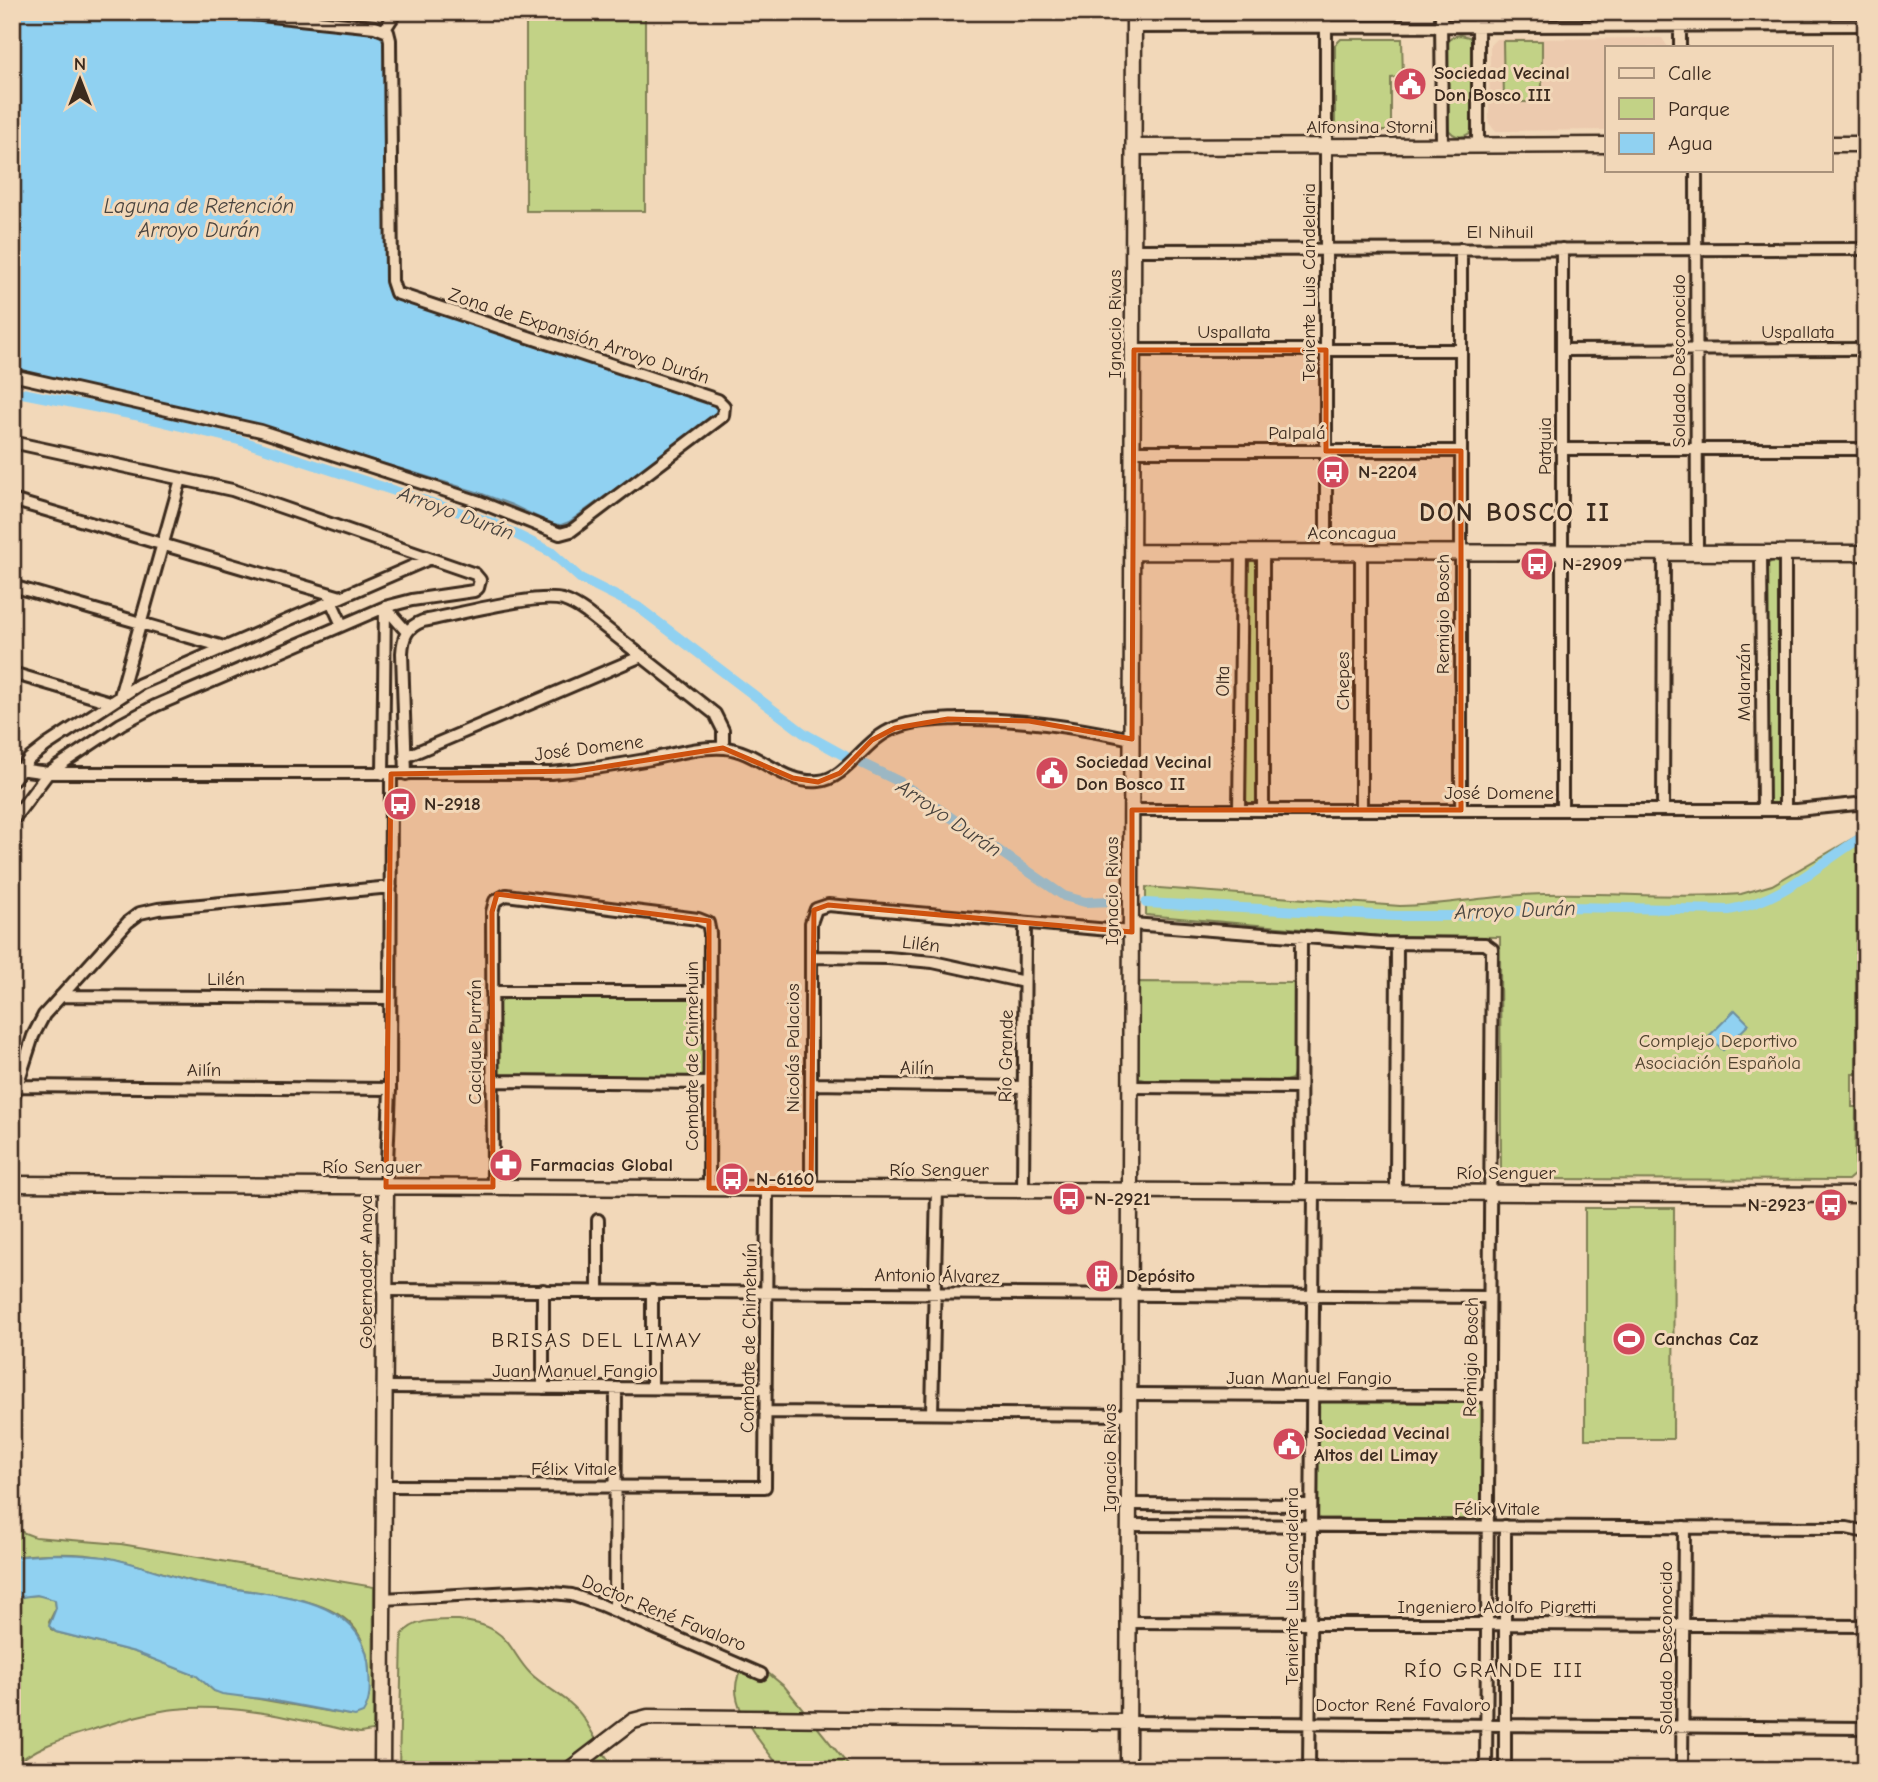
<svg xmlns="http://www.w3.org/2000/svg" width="1878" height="1782" font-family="'Comic Neue',sans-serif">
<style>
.built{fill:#eccaae}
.green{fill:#c2d286;stroke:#7e7e52;stroke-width:2}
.water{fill:#90d1f1;stroke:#6e8e9d;stroke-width:2}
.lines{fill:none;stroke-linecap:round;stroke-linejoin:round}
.canal{stroke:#90d1f1;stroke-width:10}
.street-casing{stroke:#3b2a1e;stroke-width:16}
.secondary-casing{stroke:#3b2a1e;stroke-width:19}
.street{stroke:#f2d8b9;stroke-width:10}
.secondary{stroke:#f2d8b9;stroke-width:14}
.marked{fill:#ce520f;fill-opacity:0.2;stroke:#ce520f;stroke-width:5;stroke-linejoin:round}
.labels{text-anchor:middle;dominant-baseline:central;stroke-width:6;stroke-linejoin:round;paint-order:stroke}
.poi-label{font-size:19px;font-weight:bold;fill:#3b2a1e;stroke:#f2d8b9;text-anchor:start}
.street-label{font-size:19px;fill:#3b2a1e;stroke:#f2d8b9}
.park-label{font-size:19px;fill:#4f432e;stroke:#f2d8b9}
.water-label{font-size:21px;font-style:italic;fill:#48433e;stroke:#f2d8b9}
.neighbourhood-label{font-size:21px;letter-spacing:2px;fill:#3b2a1e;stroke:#f2d8b9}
.district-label{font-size:26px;font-weight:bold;letter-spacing:2px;fill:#3b2a1e;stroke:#f2d8b9}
</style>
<rect width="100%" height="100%" fill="#f2d8b9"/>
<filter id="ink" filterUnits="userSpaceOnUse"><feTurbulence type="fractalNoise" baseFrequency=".0143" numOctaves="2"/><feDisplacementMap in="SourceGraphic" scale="14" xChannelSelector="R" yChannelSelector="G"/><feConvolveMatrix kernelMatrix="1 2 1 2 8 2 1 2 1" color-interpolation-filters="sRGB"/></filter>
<g filter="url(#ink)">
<!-- built -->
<path class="built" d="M1662,38l6,9h-61v83l-112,1 -6,-8 1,-78 6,-6z"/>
<!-- green -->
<path class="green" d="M526,12h119v199h-119z
M1460,35l9,2 6,8v82c-8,12 -21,13 -28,0l-1,-82 6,-8z
M1341,39h61l1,38 -12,1v53h-49l-7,-6v-80z
M1503,41h39v61h-38z
M1253,560l6,5 -1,237 -7,4 -7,-6 2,-237z
M1774,560l4,3 2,4 1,233 -3,4 -5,2 -6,-4 -1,-237z
M1857,836l-1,238h-4v33h4l-1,67 -7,6 -339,-1 -8,-8 -1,-234 -121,-1 -233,-21v-28l254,19c48,-1 95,-11 144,-12 65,-2 132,5 197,0l31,-9z
M1137,982l157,1v90l-2,6 -7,2 -140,-1 -7,-2z
M507,997l192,2 3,2 2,7 -1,66 -5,5 -195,-2 -7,-6 1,-67z
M1585,1208h89l-1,231h-88z
M1324,1401l156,2 3,8 -2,106 -8,3 -154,-2 -3,-4 1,-109z
M12,1525l10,7 13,5 86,7 253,43 -1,144 -13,2c-61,-13 -121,-30 -184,-24 -30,3 -59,13 -88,22 -26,8 -56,17 -76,37v-170c15,-2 30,-6 43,2l1,8 -7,14 2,7 5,3 79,20 62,24 17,15 135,24 20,-18c1,-24 1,-47 -13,-67 -27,-37 -109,-37 -150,-46 -33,-6 -65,-20 -98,-26 -31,-6 -65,-5 -96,-1z
M459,1620c12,2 25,4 36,11 16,10 21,28 35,42 16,16 41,25 54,46 11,17 18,35 32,51h-217l3,-135c11,-17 38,-15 57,-15z
M745,1666l17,2 23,19 67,83h-70c-18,-24 -66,-74 -37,-104z"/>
<!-- water -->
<path class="water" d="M12,12h168l197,21 6,6 2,8 1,238 5,11 327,108 3,6 -5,7 -147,105 -8,3 -9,-1 -40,-19 -35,-13 -243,-74 -222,-48z
M1735,1010l14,14 -26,26 -14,-14z
M52,1554c18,0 35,1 53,3 33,6 65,20 98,27 58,12 164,6 166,88 1,14 2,29 -6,41l-8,3 -85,-16 -48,-6 -8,-3 -17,-15 -62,-24 -79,-20 -7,-6 7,-18 -1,-8 -18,-5 -25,3v-41z"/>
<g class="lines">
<!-- canal -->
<path class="canal" d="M12,391l123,24 104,25 254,83 58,29 29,26 58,29 167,127 40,22
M857,761l43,21 164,114 21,6 31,-1
M1146,903l250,13h60l114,-9 159,3c54,-9 90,-47 135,-74"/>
<defs>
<path id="street" d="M1441,12l1,134
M1478,12v134
M1680,12v35
M1134,27l732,-2
M385,29l11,-17
M1696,170l1,383
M1461,249v561
M1562,249v561
M1134,250l732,-1
M1134,350h327
M1562,350l304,-1
M12,375l249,56 216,70 83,33 11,-3 152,-115 1,-10 -6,-6 -322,-107 -4,-12 -2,-241 -2,-8 -13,-5 -144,-15
M12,442l220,48 243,84 5,6 -2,8 -4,3 -62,9 -27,7 -230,99 -34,18 -73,49 -36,48
M1562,449h304
M1133,451h328
M12,500l329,97
M1263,552v258
M1326,553v-541
M1361,553v257
M1761,553l2,257
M12,586l212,61
M331,601l11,24
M385,607l22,25
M12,673l98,29
M120,696l61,-217
M405,757l237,-101
M12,768l36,5h503c34,-3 67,-8 100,-14 24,-5 50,-13 74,-11 33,3 59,37 94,33 28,-2 45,-42 76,-53 20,-8 43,-8 63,-9 60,-1 116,8 174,20
M383,774l2,-167
M406,774l-4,-121c1,-17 5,-26 21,-32 33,-6 112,-28 140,-21 9,3 17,8 24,13l128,101 8,16v18
M12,781l17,-22 18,-14 93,-61 289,-125
M1132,810h665l69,-7
M1239,810l3,-258
M1663,810l1,-257
M1785,810v-257
M1132,924l251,19 102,1 7,5 -6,821
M811,957l77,1 45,4 91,20
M492,992h218
M61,996l329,2
M493,1081l217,2
M811,1084l213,3
M17,1086l373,3
M1130,1087l170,1
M12,1101l21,-65 11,-21 84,-93 12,-9 18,-4 233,-22
M386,1187l4,-98 1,-315
M493,1187l-1,-275 3,-11 11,-6 192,24 10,4 2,10 -1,255
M811,1189v-266l5,-14 12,-4 304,27
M1023,1190l2,-267
M1300,1191l1,-254
M1396,1192l1,-248
M385,1290l1104,7
M543,1290v98
M598,1290v-70
M652,1291v97
M384,1387l382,2
M1129,1394l359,2
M765,1412l364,3
M932,1413l5,-224
M384,1486l381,1 2,-298
M1129,1504l180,1
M1129,1525l718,3 19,4
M1505,1526v244
M383,1599l150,-8 39,4 29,10 160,69
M615,1611l1,-223
M1128,1622l738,4
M1128,1722l738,6
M1309,1770l5,-579
M1682,1770l2,-243"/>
<path id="secondary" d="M1831,144h35
M1134,147l473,-2
M1133,552l733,1
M12,1184l1854,11
M382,1770l4,-583
M569,1770l64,-49 15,-4 480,5
M1128,1770l6,-1758"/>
</defs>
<!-- street casing -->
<use href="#street" class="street-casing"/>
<!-- secondary casing -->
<use href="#secondary" class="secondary-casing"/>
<!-- street -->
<use href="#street" class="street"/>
<!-- secondary -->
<use href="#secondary" class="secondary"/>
</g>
</g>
<!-- marked area -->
<path class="marked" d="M1134,350h192v101h135v359h-329v122l-304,-27 -14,5 -3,279 -102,-1v-267l-212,-27 -5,18 1,275h-107l5,-413 186,-3 146,-23 70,30 25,4 22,-9 32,-33 23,-12 53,-9 81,2 103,18z"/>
<!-- icons -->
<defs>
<symbol id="civic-disc" viewBox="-11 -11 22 22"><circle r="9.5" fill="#d1495b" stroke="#f2d8b9"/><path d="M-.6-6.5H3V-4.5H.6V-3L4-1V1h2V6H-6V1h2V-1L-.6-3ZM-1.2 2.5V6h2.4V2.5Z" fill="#fff"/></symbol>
<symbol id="bus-disc" viewBox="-11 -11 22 22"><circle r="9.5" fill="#d1495b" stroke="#f2d8b9"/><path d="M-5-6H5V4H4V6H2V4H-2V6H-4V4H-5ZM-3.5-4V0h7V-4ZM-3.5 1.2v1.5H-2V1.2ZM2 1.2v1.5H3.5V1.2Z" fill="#fff"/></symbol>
<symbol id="pharmacy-disc" viewBox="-11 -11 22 22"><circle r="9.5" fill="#d1495b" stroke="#f2d8b9"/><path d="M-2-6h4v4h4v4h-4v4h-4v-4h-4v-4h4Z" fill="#fff"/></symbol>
<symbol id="building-disc" viewBox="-11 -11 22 22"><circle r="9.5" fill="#d1495b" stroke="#f2d8b9"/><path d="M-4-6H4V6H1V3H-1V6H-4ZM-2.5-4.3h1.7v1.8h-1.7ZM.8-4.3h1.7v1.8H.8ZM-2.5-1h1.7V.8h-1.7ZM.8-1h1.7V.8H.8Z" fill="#fff"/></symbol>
<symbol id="stadium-disc" viewBox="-11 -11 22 22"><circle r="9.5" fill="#d1495b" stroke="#f2d8b9"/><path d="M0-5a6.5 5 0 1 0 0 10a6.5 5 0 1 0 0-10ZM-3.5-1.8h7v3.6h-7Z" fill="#fff"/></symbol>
</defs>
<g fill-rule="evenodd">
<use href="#civic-disc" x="1391" y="65" width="38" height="38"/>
<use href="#bus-disc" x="1314" y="453" width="38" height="38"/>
<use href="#bus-disc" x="1518" y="545" width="38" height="38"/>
<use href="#civic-disc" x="1033" y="754" width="38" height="38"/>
<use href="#bus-disc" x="381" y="785" width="38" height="38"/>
<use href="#pharmacy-disc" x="487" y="1146" width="38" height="38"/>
<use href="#bus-disc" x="713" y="1160" width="38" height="38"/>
<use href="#bus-disc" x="1050" y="1180" width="38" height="38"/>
<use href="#bus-disc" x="1812" y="1186" width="38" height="38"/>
<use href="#building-disc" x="1083" y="1257" width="38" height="38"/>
<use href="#stadium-disc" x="1610" y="1320" width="38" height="38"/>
<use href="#civic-disc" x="1270" y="1425" width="38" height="38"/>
</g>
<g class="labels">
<!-- poi labels -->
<g class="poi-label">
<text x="1434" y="73">Sociedad Vecinal<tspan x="1434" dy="22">Don Bosco III</tspan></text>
<text x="1358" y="472">N-2204</text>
<text x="1562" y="564">N-2909</text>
<text x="1076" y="762">Sociedad Vecinal<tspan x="1076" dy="22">Don Bosco II</tspan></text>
<text x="424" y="804">N-2918</text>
<text x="530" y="1165">Farmacias Global</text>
<text x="756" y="1179">N-6160</text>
<text x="1094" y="1199">N-2921</text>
<text x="1806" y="1205" text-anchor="end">N-2923</text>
<text x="1126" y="1276">Depósito</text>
<text x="1654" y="1339">Canchas Caz</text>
<text x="1314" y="1433">Sociedad Vecinal<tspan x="1314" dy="22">Altos del Limay</tspan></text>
</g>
<!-- street labels -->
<g class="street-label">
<text x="1370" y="127">Alfonsina Storni</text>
<text x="1500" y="232">El Nihuil</text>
<text transform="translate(1309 282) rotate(-90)">Teniente Luis Candelaria</text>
<text transform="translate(1115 324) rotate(-90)">Ignacio Rivas</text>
<text x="1234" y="332">Uspallata</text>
<text x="1798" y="332">Uspallata</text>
<text transform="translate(579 336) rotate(18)">Zona de Expansión Arroyo Durán</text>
<text transform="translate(1679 361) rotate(-90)">Soldado Desconocido</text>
<text x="1297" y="433">Palpalá</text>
<text transform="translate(1545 446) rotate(-90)">Patquia</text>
<text x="1352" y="533">Aconcagua</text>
<text transform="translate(1443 614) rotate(-90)">Remigio Bosch</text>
<text transform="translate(1223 681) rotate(-89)">Olta</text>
<text transform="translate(1343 681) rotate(-90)">Chepes</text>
<text transform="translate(1744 682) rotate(-90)">Malanzán</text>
<text transform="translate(589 748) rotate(-7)">José Domene</text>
<text x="1499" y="793">José Domene</text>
<text transform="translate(1112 891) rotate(-90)">Ignacio Rivas</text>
<text transform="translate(921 944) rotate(7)">Lilén</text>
<text x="226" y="979">Lilén</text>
<text transform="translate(475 1042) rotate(-90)">Cacique Purrán</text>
<text transform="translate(793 1048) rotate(-90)">Nicolás Palacios</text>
<text transform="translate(692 1056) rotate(-90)">Combate de Chimehuin</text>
<text transform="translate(1006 1056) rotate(-89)">Río Grande</text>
<text transform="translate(917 1068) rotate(1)">Ailín</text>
<text x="204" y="1070">Ailín</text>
<text x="372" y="1167">Río Senguer</text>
<text x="939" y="1170">Río Senguer</text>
<text x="1506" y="1173">Río Senguer</text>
<text transform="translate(366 1272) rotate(-90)">Gobernador Anaya</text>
<text transform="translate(937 1276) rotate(1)">Antonio Álvarez</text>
<text transform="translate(749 1338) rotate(-89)">Combate de Chimehuín</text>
<text transform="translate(1471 1357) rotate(-89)">Remigio Bosch</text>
<text x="575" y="1371">Juan Manuel Fangio</text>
<text x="1309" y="1378">Juan Manuel Fangio</text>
<text transform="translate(1110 1458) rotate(-90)">Ignacio Rivas</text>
<text x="574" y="1469">Félix Vitale</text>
<text x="1497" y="1509">Félix Vitale</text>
<text transform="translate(1292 1586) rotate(-90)">Teniente Luis Candelaria</text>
<text x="1497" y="1607">Ingeniero Adolfo Pigretti</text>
<text transform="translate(664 1613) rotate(22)">Doctor René Favaloro</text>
<text transform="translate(1666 1648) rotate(-90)">Soldado Desconocido</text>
<text x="1403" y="1705">Doctor René Favaloro</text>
</g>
<!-- park labels -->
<g class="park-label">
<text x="1718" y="1041">Complejo Deportivo<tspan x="1718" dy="22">Asociación Española</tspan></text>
</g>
<!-- water labels -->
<g class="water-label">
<text x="199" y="206">Laguna de Retención<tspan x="199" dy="24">Arroyo Durán</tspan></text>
<text transform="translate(456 513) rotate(20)">Arroyo Durán</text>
<text transform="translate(949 818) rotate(34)">Arroyo Durán</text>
<text transform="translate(1515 910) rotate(-2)">Arroyo Durán</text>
</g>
<!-- neighbourhood labels -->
<g class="neighbourhood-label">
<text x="597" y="1340">BRISAS DEL LIMAY</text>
<text x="1494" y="1670">RÍO GRANDE III</text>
</g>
<!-- district labels -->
<g class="district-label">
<text x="1515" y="513">DON BOSCO II</text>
</g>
</g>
<!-- margin -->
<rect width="1878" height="1782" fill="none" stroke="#f2d8b9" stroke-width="42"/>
<rect x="21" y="21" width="1836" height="1740" fill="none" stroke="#3b2a1e" stroke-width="2.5" filter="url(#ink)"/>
<!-- legend -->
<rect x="1605" y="46" width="228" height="126" fill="#f2d8b9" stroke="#a9927b" stroke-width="2"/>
<rect x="1619" y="68" width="35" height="10" fill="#f2d8b9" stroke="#a9927b" stroke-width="2"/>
<text x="1668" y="80" font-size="21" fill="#3b2a1e">Calle</text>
<rect x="1619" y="98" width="35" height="21" fill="#c2d286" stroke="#a9927b" stroke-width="2"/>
<text x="1668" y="116" font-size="21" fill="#3b2a1e">Parque</text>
<rect x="1619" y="133" width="35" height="21" fill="#90d1f1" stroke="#a9927b" stroke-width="2"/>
<text x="1668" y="150" font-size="21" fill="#3b2a1e">Agua</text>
<!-- north arrow -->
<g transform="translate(80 80)" stroke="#f2d8b9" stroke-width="5" paint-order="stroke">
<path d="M0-5L12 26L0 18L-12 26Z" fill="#3b2a1e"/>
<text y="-10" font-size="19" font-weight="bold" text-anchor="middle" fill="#3b2a1e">N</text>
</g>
</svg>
